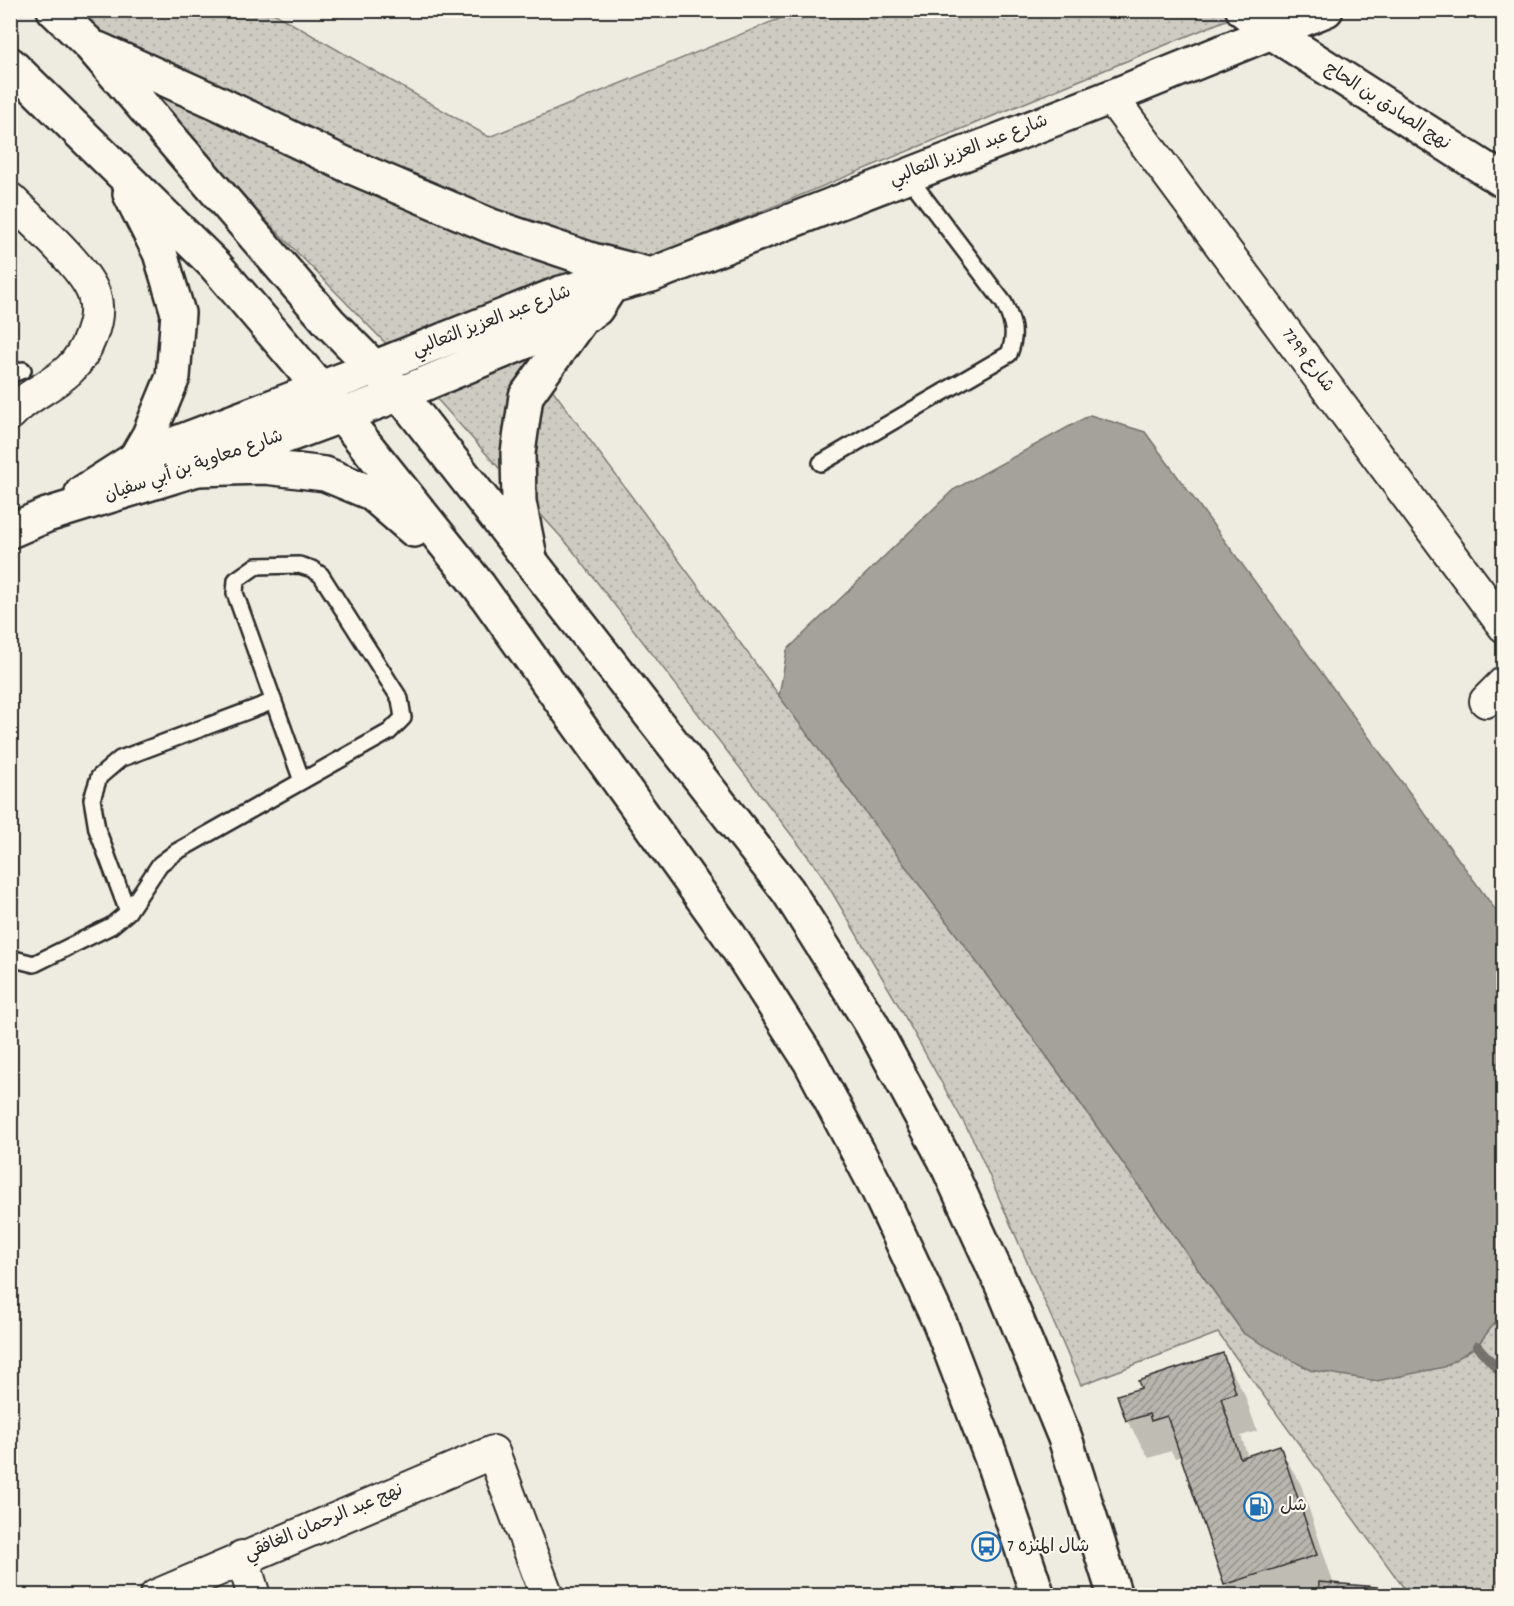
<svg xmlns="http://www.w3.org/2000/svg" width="1514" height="1606" font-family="Dekko,'Playpen Sans Arabic',sans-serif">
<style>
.grass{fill:url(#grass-dots);stroke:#7c7b76;stroke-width:1.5}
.water{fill:#a4a29a;stroke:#74726e;stroke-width:1.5}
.shadow{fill:#0003}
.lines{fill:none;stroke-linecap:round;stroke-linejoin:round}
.stream{stroke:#74726e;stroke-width:10}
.building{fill:url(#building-hatch);stroke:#2b2b2b;stroke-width:1.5}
.service-casing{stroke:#2b2b2b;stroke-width:20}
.minor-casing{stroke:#2b2b2b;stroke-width:36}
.tertiary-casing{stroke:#2b2b2b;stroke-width:38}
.secondary-casing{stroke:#2b2b2b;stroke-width:38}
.trunk-casing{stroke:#2b2b2b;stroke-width:38}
.service{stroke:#fbf7ec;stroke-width:15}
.minor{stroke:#fbf7ec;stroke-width:32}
.tertiary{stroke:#fbf7ec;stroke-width:33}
.secondary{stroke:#fbf7ec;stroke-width:33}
.trunk{stroke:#fbf7ec;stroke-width:33}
.labels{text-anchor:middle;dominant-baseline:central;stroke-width:4.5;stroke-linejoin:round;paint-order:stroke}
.street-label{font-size:18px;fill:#2b2b2b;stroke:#fbf7ec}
.poi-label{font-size:18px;fill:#2b2b2b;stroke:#fbf7ec;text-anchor:start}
</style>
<defs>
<pattern id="grass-dots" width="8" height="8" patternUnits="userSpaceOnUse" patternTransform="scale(1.5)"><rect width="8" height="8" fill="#cecbc2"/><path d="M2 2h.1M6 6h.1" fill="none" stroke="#b1aea7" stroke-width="1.8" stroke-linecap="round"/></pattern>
<pattern id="building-hatch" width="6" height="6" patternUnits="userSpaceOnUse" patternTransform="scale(1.5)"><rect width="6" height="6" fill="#b8b5ae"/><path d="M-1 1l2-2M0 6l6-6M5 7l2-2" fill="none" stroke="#96938e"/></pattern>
</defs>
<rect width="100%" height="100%" fill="#eeebe0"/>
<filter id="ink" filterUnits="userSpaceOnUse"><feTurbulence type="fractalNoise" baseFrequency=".0167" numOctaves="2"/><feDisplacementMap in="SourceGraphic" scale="12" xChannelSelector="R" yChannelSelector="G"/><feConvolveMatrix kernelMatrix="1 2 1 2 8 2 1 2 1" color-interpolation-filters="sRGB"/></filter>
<g filter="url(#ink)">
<!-- grass -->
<path class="grass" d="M62,11h208l219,126 309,-126h450l-748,308 551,743 193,272 233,12 26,-34v283h-94l-191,-262 -137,52 -106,-242 -76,-137 -79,-134 -250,-325 -169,-188z"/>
<!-- water -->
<path class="water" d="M1090,415l55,17 358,488v392l-26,34 -33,21 -67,14 -67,-11 -66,-36 -193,-272 -272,-366 8,-46 166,-160z"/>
<!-- shadow -->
<path class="shadow" d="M1222,1355l22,38 13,38 -16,5 7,21 31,-10 22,38 33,100 42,4 4,7h-149l-6,-12 -43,-128 -7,2 -4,-7 -22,7 -22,-37 16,-32z"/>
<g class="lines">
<!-- stream -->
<path class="stream" d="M1477,1346l27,30"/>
</g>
<!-- building -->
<path class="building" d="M1223,1353l13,40 -15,5 19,60 40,-13 37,110 -93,30 -57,-169 -16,5 -2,-7 -23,7 -9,-26 24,-7 -3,-7z
M1319,1582l58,5 -1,9h-58z"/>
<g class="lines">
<defs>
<path id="service" d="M10,375l13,-5
M821,463l188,-109c8,-20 4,-32 -5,-51l-97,-128
M128,912l-31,-83 -5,-30 7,-22 21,-18 154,-58
M10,955l4,4 20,5 77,-38 17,-14 32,-48 16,-12 213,-120 14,-14 -3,-19 -79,-124 -9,-6 -13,-4 -43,1 -20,14 -1,13 67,188"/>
<path id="minor" d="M1111,97l393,529
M10,199c23,23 75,68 84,96 8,24 -8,59 -25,75 -18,17 -42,25 -59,44
M1486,701l18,-18
M242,1557l12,39
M156,1596l337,-144 54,144"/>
<path id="tertiary" d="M1243,10l28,22 233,149
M376,367l185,-74 30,-8 20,1 40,-11 460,-178 215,-87
M400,394l182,-76 14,-9 15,-23"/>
<path id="secondary" d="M82,493l53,-34 241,-92
M10,531l37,-16 150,-46 203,-75"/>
<path id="trunk" d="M54,10l37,36 238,276 71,72 388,497 83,132 74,137 61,134 59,144 50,158
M98,49l118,53 129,62 146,62 101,34 59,15
M10,64l205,201 105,123 159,198 250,349 81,126 68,129 62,133 50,131 48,142
M130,194l30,59 18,60 -5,64 -24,58 -14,24
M197,469l68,-2 60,7 46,19 43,37
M529,552l-10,-50 -1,-49 8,-57 56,-78"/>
</defs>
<!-- service casing -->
<use href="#service" class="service-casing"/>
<!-- minor casing -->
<use href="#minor" class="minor-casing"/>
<!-- tertiary casing -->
<use href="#tertiary" class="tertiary-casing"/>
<!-- secondary casing -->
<use href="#secondary" class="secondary-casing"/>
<!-- trunk casing -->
<use href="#trunk" class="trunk-casing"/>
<!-- service -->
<use href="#service" class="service"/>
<!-- minor -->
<use href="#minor" class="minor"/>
<!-- tertiary -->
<use href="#tertiary" class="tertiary"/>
<!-- secondary -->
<use href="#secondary" class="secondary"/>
<!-- trunk -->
<use href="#trunk" class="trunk"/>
</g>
</g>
<!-- icons -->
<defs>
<symbol id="fuel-ring" viewBox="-11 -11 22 22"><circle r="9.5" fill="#fbf7ec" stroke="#1f6fb2" stroke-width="1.5"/><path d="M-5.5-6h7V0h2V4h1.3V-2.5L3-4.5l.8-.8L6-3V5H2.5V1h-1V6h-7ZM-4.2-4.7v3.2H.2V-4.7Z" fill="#1f6fb2"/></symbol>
<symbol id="bus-ring" viewBox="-11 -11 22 22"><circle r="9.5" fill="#fbf7ec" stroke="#1f6fb2" stroke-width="1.5"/><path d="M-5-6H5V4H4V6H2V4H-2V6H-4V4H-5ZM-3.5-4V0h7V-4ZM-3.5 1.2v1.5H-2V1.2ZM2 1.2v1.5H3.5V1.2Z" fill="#1f6fb2"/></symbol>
</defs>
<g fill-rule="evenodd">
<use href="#fuel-ring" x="1242" y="1490" width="33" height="33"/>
<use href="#bus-ring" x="970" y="1530" width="33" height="33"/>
</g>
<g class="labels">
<!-- street labels -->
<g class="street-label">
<text transform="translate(1387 107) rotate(33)">نهج الصادق بن الحاج</text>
<text transform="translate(969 151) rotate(-21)">شارع عبد العزيز الثعالبي</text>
<text transform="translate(492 322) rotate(-21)">شارع عبد العزيز الثعالبي</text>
<text transform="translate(1307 361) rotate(53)">شارع 7299</text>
<text transform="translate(194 467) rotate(-19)">شارع معاوية بن أبي سفيان</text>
<text transform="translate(324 1523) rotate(-23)">نهج عبد الرحمان الغافقي</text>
</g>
<!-- poi labels -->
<g class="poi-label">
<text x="1280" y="1506">شل</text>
<text x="1007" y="1547">شال المنزه 7</text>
</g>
</g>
<!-- margin -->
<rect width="1514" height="1606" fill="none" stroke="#fbf7ec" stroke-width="36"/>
<rect x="18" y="18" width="1478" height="1570" fill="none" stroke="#2b2b2b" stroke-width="2" filter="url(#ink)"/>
</svg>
